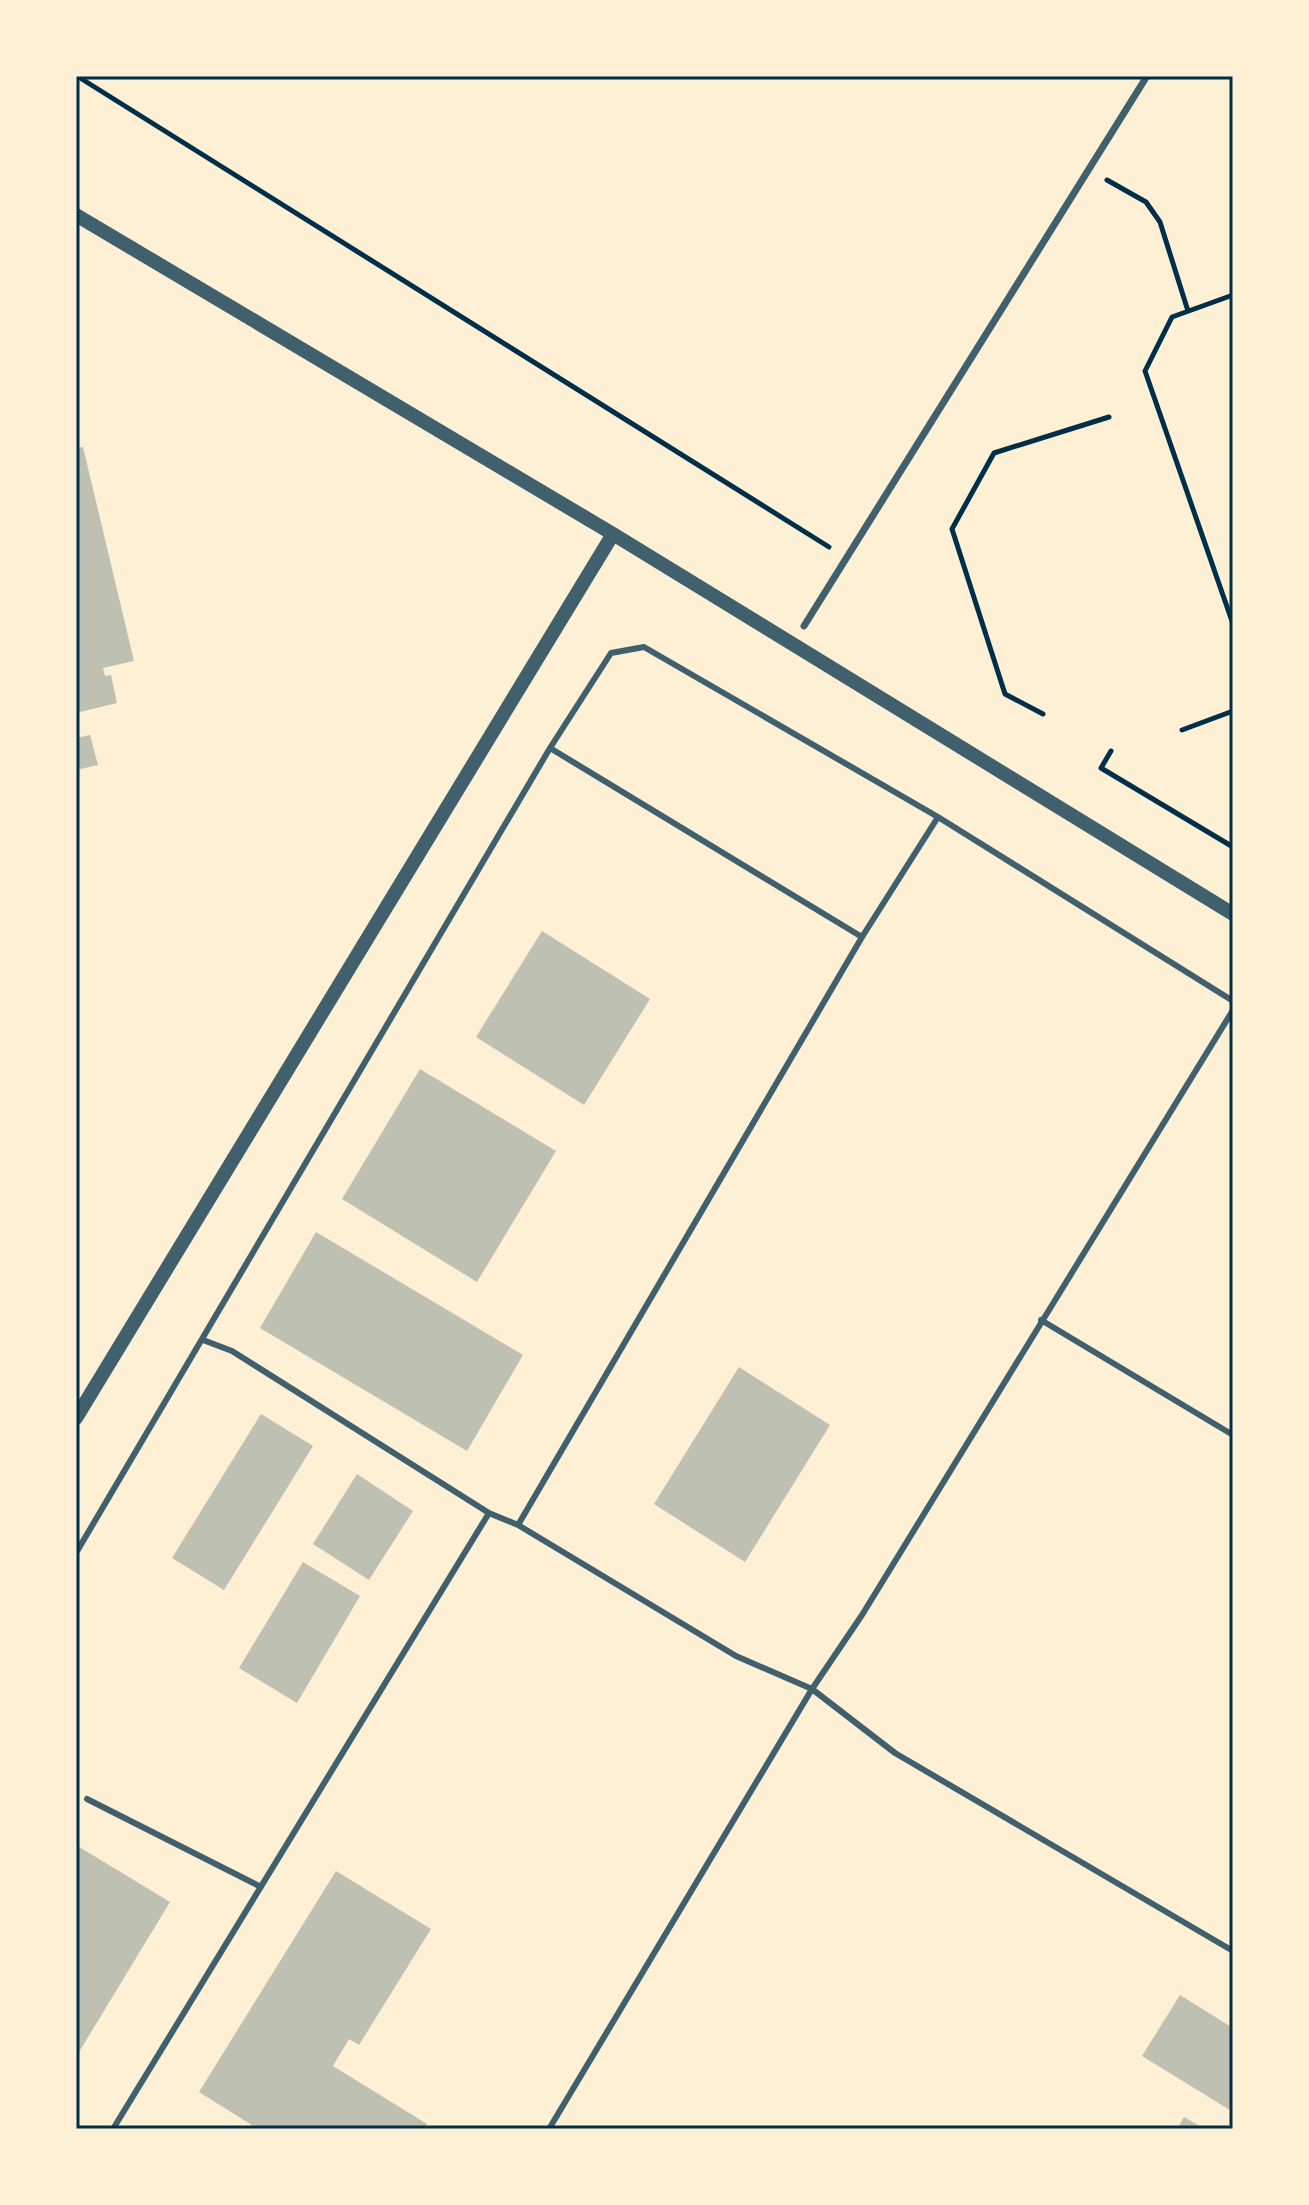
<svg xmlns="http://www.w3.org/2000/svg" width="1309" height="2205" font-family="'Source Sans 3',sans-serif">
<style>
.building{fill:#bec0b2}
.lines{fill:none;stroke-linecap:round;stroke-linejoin:round}
.path{stroke:#003049;stroke-width:5}
.service{stroke:#3f606c;stroke-width:6}
.pedestrian{stroke:#3f606c;stroke-width:7}
.tertiary{stroke:#3f606c;stroke-width:14}
.neatline{fill:none;stroke:#003049;stroke-width:3}
</style>
<rect width="100%" height="100%" fill="#fdf0d5"/>
<!-- building -->
<path class="building" d="M83,447l51,214 -31,7 2,8 6,-1 6,28 -41,10v-265z
M90,735l8,30 -22,5v-32z
M542,931l108,68 -66,106 -108,-68z
M420,1069l136,82 -79,131 -135,-83z
M316,1232l207,123 -56,96 -207,-123z
M739,1367l91,58 -85,137 -91,-58z
M261,1414l52,32 -89,144 -52,-32z
M357,1474l56,37 -44,69 -56,-36z
M303,1562l57,34 -63,107 -58,-35z
M76,1845l94,57 -94,155z
M336,1871l95,58 -72,116 -10,-6 -16,27 94,58 -3,5h-166l-59,-37z
M1180,1995l53,33v84l-91,-56z
M1184,2117l21,12h-28z"/>
<g class="lines">
<!-- path -->
<path class="path" d="M77,76l752,471
M1107,180l39,22 14,20 28,89
M1233,295l-61,22 -27,54 88,253
M1043,714l-38,-20 -53,-165 42,-76 115,-36
M1182,730l51,-19
M1111,751l-10,17 132,79"/>
<!-- service -->
<path class="service" d="M550,748l312,189
M1041,1320l192,115
M203,1340l29,11 257,162 29,12 218,131 76,33 83,64 338,198
M518,1525l344,-588 76,-120
M76,1553l474,-805 61,-95 33,-6 294,170 295,184
M87,1799l174,88
M113,2129l376,-616
M549,2129l263,-440 50,-74 371,-605"/>
<!-- pedestrian -->
<path class="pedestrian" d="M804,626l343,-550"/>
<!-- tertiary -->
<path class="tertiary" d="M76,215l537,319 620,380
M76,1418l537,-884"/>
</g>
<!-- border -->
<rect width="1309" height="2205" fill="none" stroke="#fdf0d5" stroke-width="156"/>
<rect x="78" y="78" width="1153" height="2049" class="neatline"/>
</svg>
